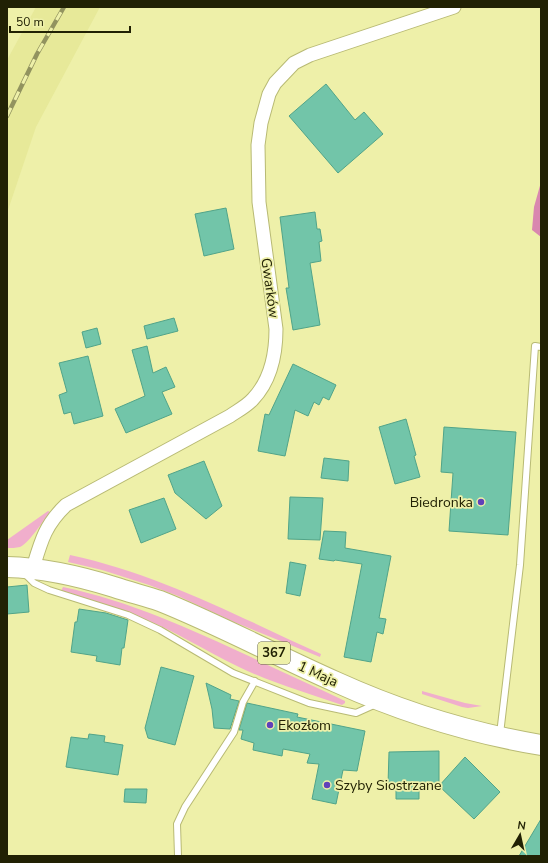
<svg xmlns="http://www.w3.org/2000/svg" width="548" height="863" font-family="'Nunito Sans',sans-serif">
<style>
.built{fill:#e7e999}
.green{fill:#f0aecc}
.forest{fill:#d987af}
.building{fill:#72c5a9;stroke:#51a489}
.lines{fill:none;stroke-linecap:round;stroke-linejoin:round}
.lane-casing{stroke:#b8ba74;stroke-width:8}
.street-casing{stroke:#b8ba74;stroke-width:15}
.primary-casing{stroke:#b8ba74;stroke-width:22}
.lane{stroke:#fff;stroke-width:6}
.street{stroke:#fff;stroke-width:13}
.primary{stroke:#fff;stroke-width:20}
.rail-casing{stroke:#92935f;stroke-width:4.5}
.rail{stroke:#eef0a9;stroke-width:3;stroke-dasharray:9;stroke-linecap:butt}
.poi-dot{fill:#6141b9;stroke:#eef0a9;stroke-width:1.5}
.labels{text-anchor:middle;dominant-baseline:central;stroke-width:3.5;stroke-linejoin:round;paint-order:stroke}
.shield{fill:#eef0a9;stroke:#5e5f36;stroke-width:1}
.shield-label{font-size:13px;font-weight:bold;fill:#212104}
.street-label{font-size:14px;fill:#212104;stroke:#eef0a9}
.poi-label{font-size:14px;fill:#212104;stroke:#eef0a9;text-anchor:start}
</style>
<rect width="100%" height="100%" fill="#eef0a9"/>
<!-- built -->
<path class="built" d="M36,7h64l-64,120 -29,86v-153z"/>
<!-- green -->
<path class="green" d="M48,511l2,1c-7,9 -20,30 -30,35 -4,1 -9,1 -13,1v-8z
M70,555c89,19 169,62 251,99l-1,3 -86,-35 -56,-26 -29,-11 -47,-15 -34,-8z
M63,587c67,14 127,42 188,70 31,15 63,29 94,44v2l-3,2c-35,-12 -70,-22 -103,-38 -34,-16 -65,-37 -100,-50 -26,-10 -52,-17 -78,-26z
M422,691l43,12 17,3 -14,2 -6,-1 -40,-13z"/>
<!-- forest -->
<path class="forest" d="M541,182v55l-9,-7 2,-23z"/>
<!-- building -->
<path class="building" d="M326,84l29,36 9,-8 19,22 -45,39 -49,-57z
M226,208l8,41 -30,7 -9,-42z
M315,212l2,17h3l2,12 -3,1 2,19 -11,2 10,62 -27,5 -7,-42h3l-9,-71z
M174,318l4,13 -31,8 -3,-13z
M97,328l4,16 -15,4 -4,-16z
M147,346l6,27 13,-6 9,20 -13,5 10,22 -46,19 -11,-24 30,-13 -13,-46z
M88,356l15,60 -29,8 -3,-12 -7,2 -5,-19 8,-3 -8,-29z
M293,364l43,21 -7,15 -6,-3 -4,8 -5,-3 -6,14 -13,-6 -10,46 -27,-5 7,-37 4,1z
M406,419l10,36 -2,1 6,21 -25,7 -16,-57z
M444,427l72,5 -8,103 -59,-4 4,-58 -12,-1z
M324,458l25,3 -1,20 -27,-3z
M204,461l18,45 -16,13 -31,-26 -7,-18z
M290,497l33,1 -3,42 -32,-1z
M164,498l12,31 -35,14 -12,-33z
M324,531l22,1 -1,16 46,8 -12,62 7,1 -3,15 -6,-2 -6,30 -27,-5 18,-93 -27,-4 -1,1 -15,-2z
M290,562l16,3 -6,31 -14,-3z
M27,585l2,27 -22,2v-27z
M79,609l27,4 22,7 -4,28h-2l-2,17 -24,-4 1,-5 -26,-4 4,-30h2z
M161,667l33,9 -19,69 -27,-7 -3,-10z
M206,683l25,12 -1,4 9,2 -9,28 -16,-1 -2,-19z
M247,703l51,11 -1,3 68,14 -8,40 -14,-1 -7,34 -24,-5 7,-35 -12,-1 3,-9 -27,-5 -1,7 -29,-6 1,-7 -13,-4 2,-9h-4z
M89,734l16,2 -1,6 19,3 -5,30 -52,-8 5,-30 17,2z
M439,751v33h-20v15h-23v-15l-8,1 1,-33z
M465,757l35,35 -26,27 -35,-33z
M125,789h22l-1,14 -22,-1z
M541,819v37h-22z"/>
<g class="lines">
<defs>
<path id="lane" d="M24,573l10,10 15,7 79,25 32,15 73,43 76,30 47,10 20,-9
M500,734l20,-169 15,-219 6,1
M178,856l-1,-32 8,-17 49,-75 9,-30 12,-21"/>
<path id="street" d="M33,568c8,-27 12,-43 33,-63l164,-89c7,-5 17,-10 23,-17 18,-19 23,-45 23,-70l-17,-127 -1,-57 3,-22 8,-29 6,-11 19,-20 16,-8 144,-48"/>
<path id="primary" d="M7,567c37,1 72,9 107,20 15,5 31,9 46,14 60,24 117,55 176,81 66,30 134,51 205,63"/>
</defs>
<!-- lane casing -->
<use href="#lane" class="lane-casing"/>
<!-- street casing -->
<use href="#street" class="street-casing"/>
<!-- primary casing -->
<use href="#primary" class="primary-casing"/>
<!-- lane -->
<use href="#lane" class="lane"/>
<!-- street -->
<use href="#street" class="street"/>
<!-- primary -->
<use href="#primary" class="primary"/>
<defs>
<path id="rail" d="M7,116l30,-62 27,-47"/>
</defs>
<!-- rail casing -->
<use href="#rail" class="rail-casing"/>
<!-- rail -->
<use href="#rail" class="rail"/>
</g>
<!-- markers -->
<g class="poi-dot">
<circle cx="481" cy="502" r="4"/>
<circle cx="270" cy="725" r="4"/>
<circle cx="327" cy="785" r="4"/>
</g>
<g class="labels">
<!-- shield labels -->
<rect class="shield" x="258" y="642" width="32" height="22" rx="3"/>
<g class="shield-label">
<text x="274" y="653">367</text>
</g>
<!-- street labels -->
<g class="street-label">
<text transform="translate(270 288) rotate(82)">Gwarków</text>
<text transform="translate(318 674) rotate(25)">1 Maja</text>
</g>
<!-- poi labels -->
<g class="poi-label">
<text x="473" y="502" text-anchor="end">Biedronka</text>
<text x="278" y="725">Ekozłom</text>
<text x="335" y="785">Szyby Siostrzane</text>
</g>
</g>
<!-- border -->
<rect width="548" height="863" fill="none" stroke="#212104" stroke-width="16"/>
<!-- north arrow -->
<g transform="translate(520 835) rotate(9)" stroke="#eef0a9" stroke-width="3" paint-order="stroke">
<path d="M0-3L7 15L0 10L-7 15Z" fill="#212104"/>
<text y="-6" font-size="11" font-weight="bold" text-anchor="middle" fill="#212104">N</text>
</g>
<!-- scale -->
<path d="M10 26v6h120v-6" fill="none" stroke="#212104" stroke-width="2"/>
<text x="16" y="26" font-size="12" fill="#212104" stroke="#eef0a9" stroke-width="3" paint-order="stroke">50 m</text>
</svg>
